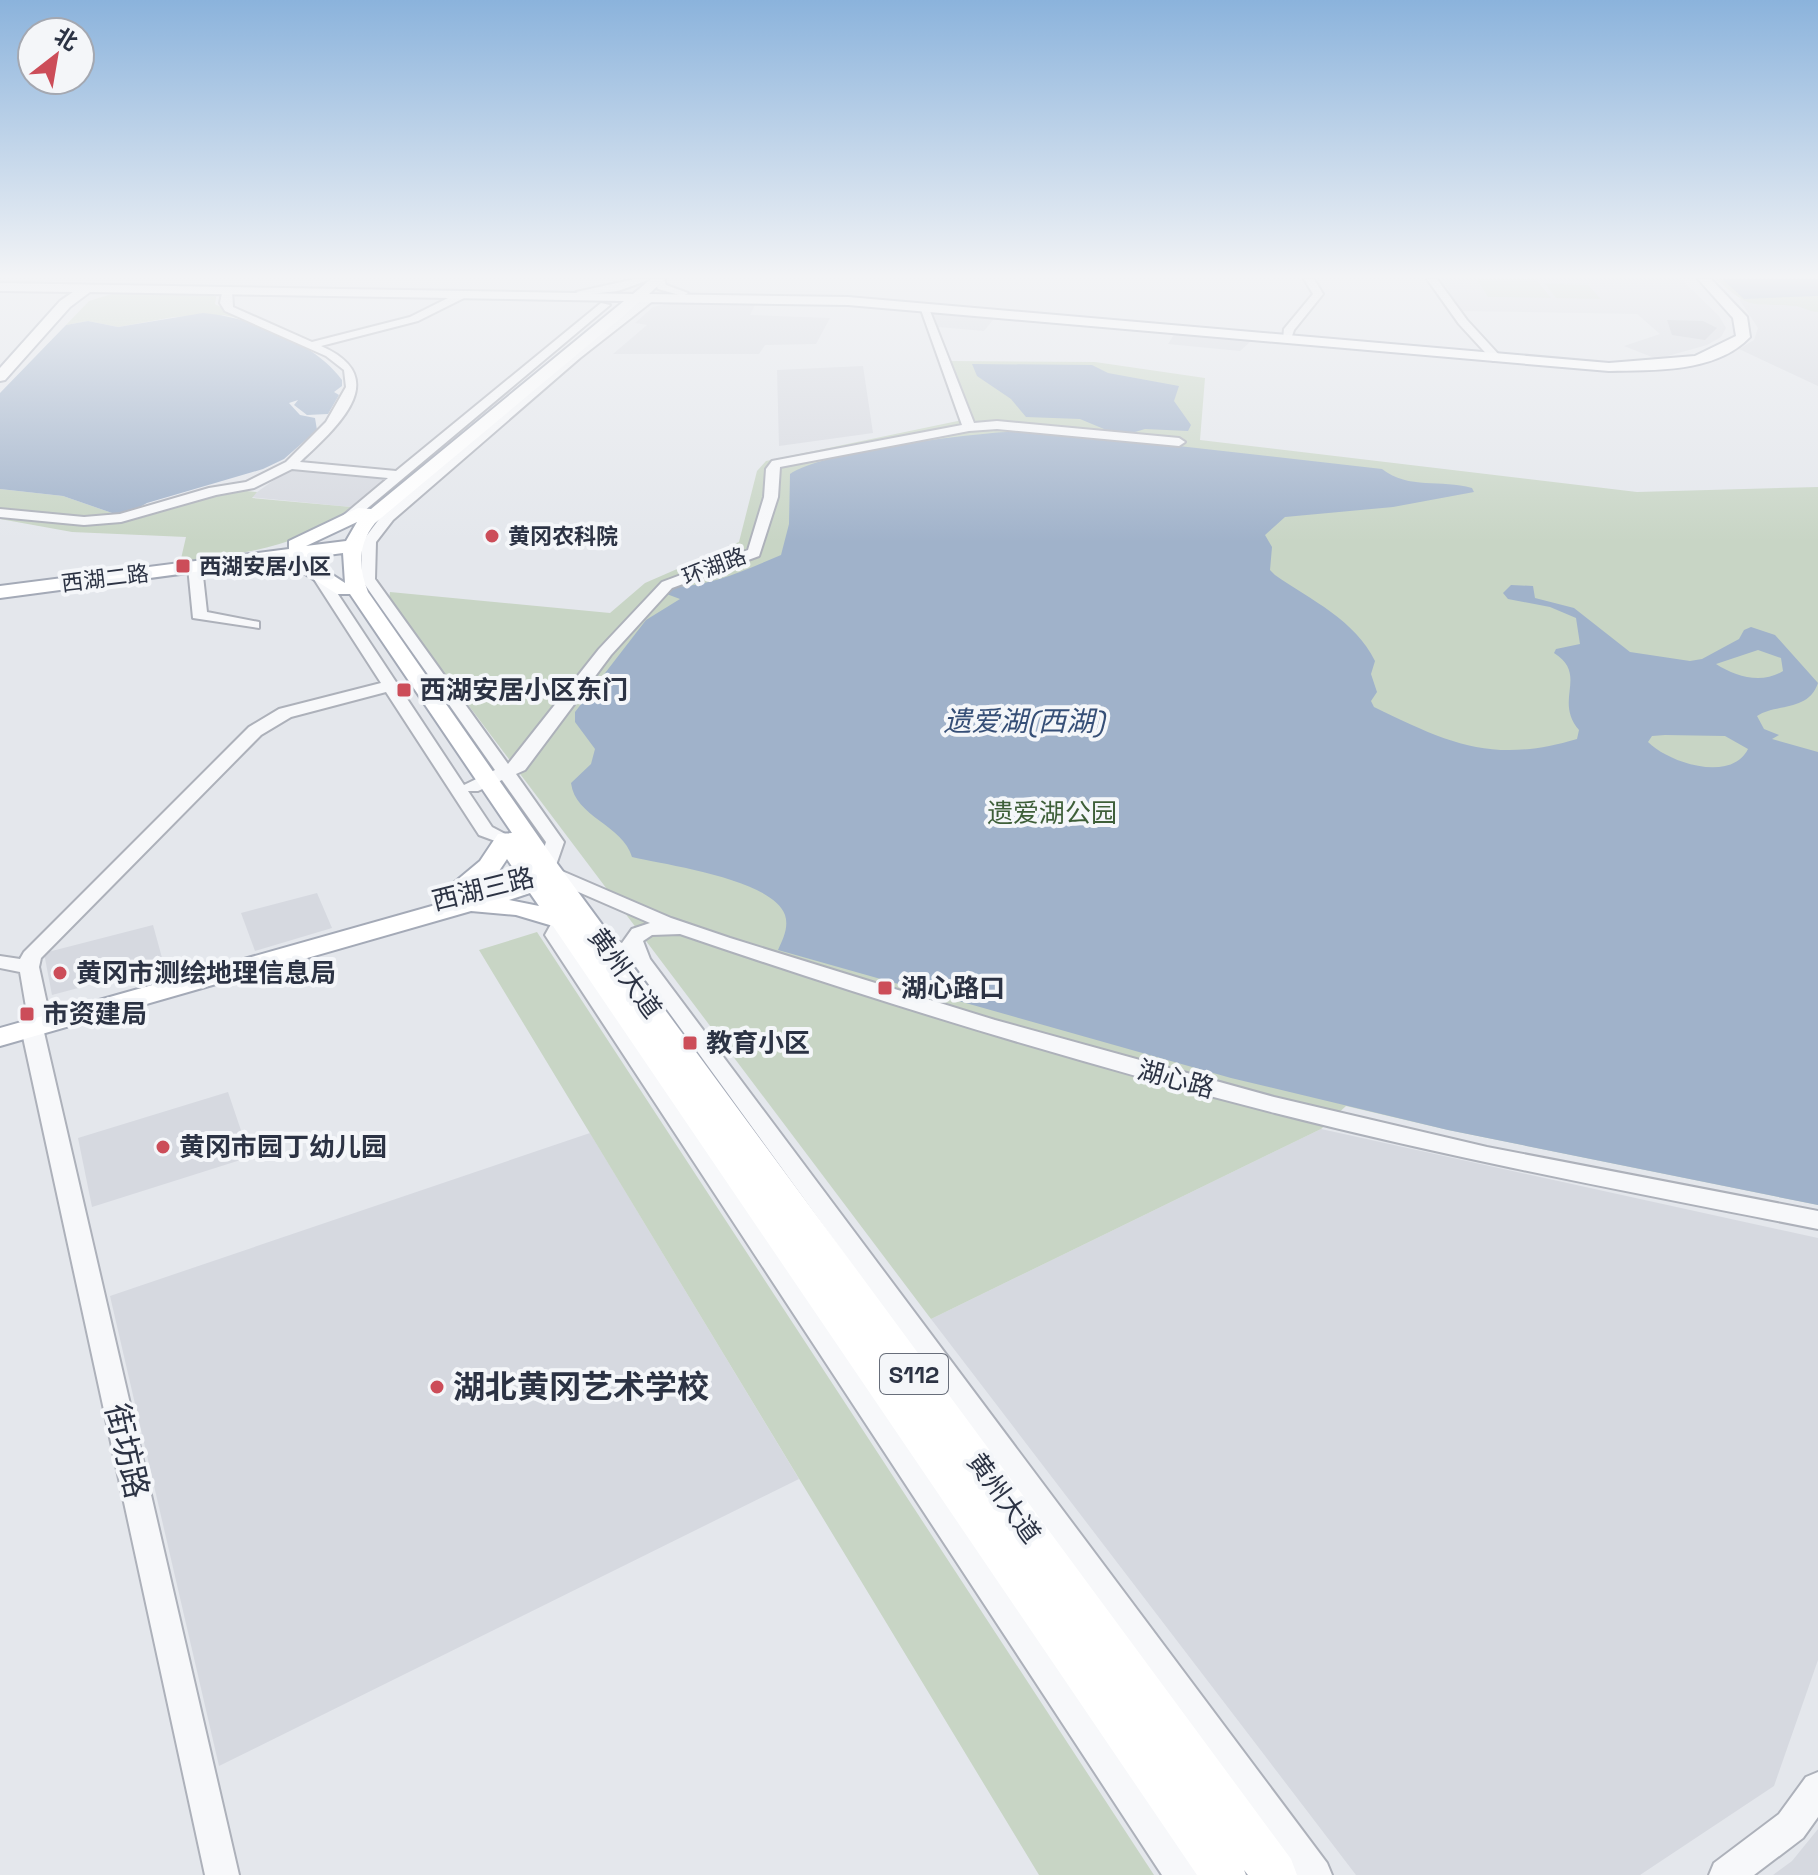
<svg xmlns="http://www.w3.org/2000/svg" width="1818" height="1875" font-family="'Space Grotesk','Noto Sans SC',sans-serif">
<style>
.built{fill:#d6d9e0}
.green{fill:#c8d5c5}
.water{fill:#a0b2ca;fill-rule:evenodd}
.building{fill:#c1c5ce}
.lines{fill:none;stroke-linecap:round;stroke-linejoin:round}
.minor-casing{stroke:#adb1ba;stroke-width:4}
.major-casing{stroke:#a4aab7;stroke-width:4}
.minor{fill:#f7f8fa;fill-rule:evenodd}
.major{fill:#fff;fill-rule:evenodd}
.poi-dot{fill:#cc4d59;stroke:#f4f6f9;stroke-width:3}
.labels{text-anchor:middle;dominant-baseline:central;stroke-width:8;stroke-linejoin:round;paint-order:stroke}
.far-poi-label{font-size:22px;font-weight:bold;fill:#2c3344;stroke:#f4f6f9;text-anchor:start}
.far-street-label{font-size:22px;fill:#2c3344;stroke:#f4f6f9}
.shield{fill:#f4f6f9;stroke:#686e7a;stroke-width:2}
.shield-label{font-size:24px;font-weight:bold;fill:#2c3344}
.poi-label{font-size:26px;font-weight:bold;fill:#2c3344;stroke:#f4f6f9;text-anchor:start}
.park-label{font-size:26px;fill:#3e5f39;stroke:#f4f6f9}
.street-label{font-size:26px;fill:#2c3344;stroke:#f4f6f9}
.water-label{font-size:28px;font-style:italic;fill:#364f77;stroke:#f4f6f9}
.near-poi-label{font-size:32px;font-weight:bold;fill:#2c3344;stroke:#f4f6f9;text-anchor:start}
.near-street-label{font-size:32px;fill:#2c3344;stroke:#f4f6f9}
</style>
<rect width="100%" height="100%" fill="#e4e7ec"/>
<!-- built -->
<path class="built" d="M1442,279h239l38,37 7,12 -5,9 -14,8 -50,14 -33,-13 36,-12 -23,-20 -177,-3z
M1818,296v90l-79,-37 15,-9 4,-12 -19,-29z
M683,300l73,3 -6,12 80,3 -14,26 -51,1 -6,9h-146l34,-29 -12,-2 18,-16z
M932,310l64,6 -12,15 -46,-4z
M1175,333l77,7 -12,11 -72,-7z
M863,366l10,67 -94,13 -2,-76z
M291,468l94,11 -34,28 -101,-10z
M317,893l15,35 -77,23 -14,-38z
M153,925l11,40 -112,30 -8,-42z
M228,1092l22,65 -158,50 -14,-69z
M1321,1129l497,109v422l-44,126 -134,89h-284l-425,-556z
M590,1133l209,346 -580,287 -109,-470z
M1818,1829v46h-45l19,-14z"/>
<!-- green -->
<path class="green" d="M1477,279h59l15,19 -63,-1z
M1716,279h102v33c-10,0 -16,-6 -24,-6 -46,-4 -40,6 -78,-27z
M1545,284l43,1 13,14 -45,-1z
M118,292l99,1 -2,11 28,15 -20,-4 -49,2 -56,10 -30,-6 -22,4 23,-24z
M948,361l147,1 110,16 -5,62 437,52 181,-5v718l-370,-75 -102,-24 -25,23 -390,190 -542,-719 1,-8 220,21 35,-30 94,-41 18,-71 9,-10 206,-43z
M210,487l47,5 -5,6 99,9c-49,40 -110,47 -171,56l6,-26 -114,-5 -72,-13v-30l63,7 52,18z
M537,932l617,943h-115l-560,-925z"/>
<!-- water -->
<path class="water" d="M1722,279h96v17l-74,3z
M203,313c47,4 111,29 139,67v6l-8,6 5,3 -11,19 -21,1 -13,-10 4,-5 -9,3 11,12 15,3 2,12 -33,29 -21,10 -116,34 -18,10 -14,1 -52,-18 -63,-7v-96l66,-68 22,-4 30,6z
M972,364l120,1 16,8 71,13 -5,15 17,24 -3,6 -43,-2 -10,3 -1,9 248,28c27,21 59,10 90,19l2,4 -81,15 -108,10 -20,18 7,12 -2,23 5,5c36,25 80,45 100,86l-4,13 6,18 -6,9 3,6c76,37 119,57 203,32l2,-9c-26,-30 10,-55 -25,-77l2,-4 24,-5 -4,-26 -26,-11 -42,-8 -5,-6 8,-8 22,1 2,12 39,10 56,44 60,9 12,-2 37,-20 5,-9 7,-3 24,8 43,48c-10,29 -41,20 -61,33l7,13 15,6 -7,4 46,13v453l-370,-75 -217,-52 -453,-128c5,-11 11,-23 7,-35 -13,-36 -119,-50 -153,-58 -9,-32 -57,-40 -61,-74l20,-19 4,-15 -20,-27v-10l71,-92 34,-21 -16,-6 3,-6c40,1 78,-17 114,-32l8,-31 1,-50c32,-23 190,-42 234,-43 26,0 52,7 79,5l1,-7 -24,-10 -54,-2 -15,-18 -34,-23zM1758,650l23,8 2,13c-21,13 -47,6 -67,-7zM1665,735l60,1 23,13c-17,34 -79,14 -100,-7l4,-6z"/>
<!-- building -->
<path class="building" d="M1667,320l36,1 14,7 -12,12 -33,-5z"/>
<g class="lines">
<defs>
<path id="minor" d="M635,279h16l-33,12 -37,4 -5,-3z
M654,279h10l2,6 22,8 -5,3 -25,-7z
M1304,279h10l9,15 -29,36 -3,9h-8l1,-10 29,-35z
M1427,279h10l30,41 34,37v4h-8l-34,-37z
M223,288l9,2 1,17 79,35 98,-25 52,-26h8v4l-52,26 -97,25c73,32 16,81 -21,116l96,9 205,-168 9,2 -265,222 -12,-3 55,-46 -96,-9 -38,19 -38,7 -95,27 -37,3 -84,-8v-8l84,8 36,-3 89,-26 37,-6 40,-20 40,-40 20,-35 -2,-17 -18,-14 -101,-45 -5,-8z
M645,298l9,2 -74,58 -187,162 -17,22 -1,37 133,185 91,-115 63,-67 86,-32 16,-53 2,-28 6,-8 190,-36 -43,-121 9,2 46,117 23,-2 182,17 6,4 -6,4 -182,-17 -28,2 -189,36 -2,30 -19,59 -87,32 -61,67 -86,115 -9,4 48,68 -9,26 116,50 59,20 265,82 279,77 213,50 331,64v18c-182,-36 -363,-70 -543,-116 -200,-51 -399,-112 -595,-179l-28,1 -9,6 7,18 677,904 5,12h-38l-660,-911 -42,-23 10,-6 20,8 10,-14 18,-6 -106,-46 -6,-10 8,-25 -44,-62 -24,11h-10l24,36 23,12 -9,6 -27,-10 -93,-143 -95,25 -30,18 -220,223 -2,9 10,46 -4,5h-14l-4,-5 -7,-41 -20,-4v-12l20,3 4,-7 225,-225 30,-18 102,-26 -71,-110 2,-3h10l142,215 31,-15 -134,-191 1,-37 21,-28 189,-160z
M195,563l7,4 5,45 52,10v6l-66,-10 -5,-51z
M562,915l10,6 -7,14 629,928 5,12h-37l-617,-940 10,-18z
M32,1021l11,7 196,847h-34l-184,-847z
M1818,1772v45l-15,21 -49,37h-45l5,-12 65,-49 27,-37z"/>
<path id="major" d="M651,279h14l-16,15 199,3 761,66 86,-7 41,-20 -3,-18 -35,-39h13l36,38 3,20c-34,36 -96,33 -141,34l-761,-66 -208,-3 -265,221c-17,21 -17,44 -7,69l188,270 735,997 6,16h-49l-4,-5 2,5h-49l-644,-949 -37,-11 -45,-4 -471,135v-18l446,-126 -6,-6 4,-5 36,-30 18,-27 14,-1 -162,-239h-13l-38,-24 -29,-8 -270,36v-12l289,-37v-8l69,-33 13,1 253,-208 -534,-9 -20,15 -65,73 -5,1v-13l60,-67 13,-9 -73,-1v-8l633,11zM357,522l-11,19 -40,5zM343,553l2,30 -34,-22 -13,-2zM507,859l14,21 -51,15 29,-24zM530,893l9,13 -30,-6z"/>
</defs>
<!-- minor casing -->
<use href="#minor" class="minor-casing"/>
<!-- major casing -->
<use href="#major" class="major-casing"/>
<!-- minor -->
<use href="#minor" class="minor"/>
<!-- major -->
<use href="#major" class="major"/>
</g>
<!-- sky -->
<linearGradient id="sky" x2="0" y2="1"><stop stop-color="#8bb3dc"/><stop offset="0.51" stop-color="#f3f4f6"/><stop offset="1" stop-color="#f3f4f6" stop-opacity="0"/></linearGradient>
<rect width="1818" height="542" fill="url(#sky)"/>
<!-- markers -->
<g class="poi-dot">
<circle cx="492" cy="536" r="8"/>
<rect x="175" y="558" width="16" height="16" rx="4"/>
<rect x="396" y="682" width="16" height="16" rx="4"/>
<circle cx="60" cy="973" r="8"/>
<rect x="877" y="980" width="16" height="16" rx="4"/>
<rect x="19" y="1006" width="16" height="16" rx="4"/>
<rect x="682" y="1035" width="16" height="16" rx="4"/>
<circle cx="163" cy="1147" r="8"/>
<circle cx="437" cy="1387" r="8"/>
</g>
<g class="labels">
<!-- far-poi labels -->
<g class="far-poi-label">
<text x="508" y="536">黄冈农科院</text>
<text x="199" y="566">西湖安居小区</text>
</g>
<!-- far-street labels -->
<g class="far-street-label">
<text transform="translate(714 566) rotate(-21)">环湖路</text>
<text transform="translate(105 578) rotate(-7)">西湖二路</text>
</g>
<!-- shield labels -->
<rect class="shield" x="880" y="1354" width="68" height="40" rx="6"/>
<g class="shield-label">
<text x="914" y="1374">S112</text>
</g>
<!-- poi labels -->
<g class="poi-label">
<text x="420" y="690">西湖安居小区东门</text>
<text x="76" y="973">黄冈市测绘地理信息局</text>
<text x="901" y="988">湖心路口</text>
<text x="43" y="1014">市资建局</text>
<text x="706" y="1043">教育小区</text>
<text x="179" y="1147">黄冈市园丁幼儿园</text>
</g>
<!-- park labels -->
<g class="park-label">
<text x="1052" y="813">遗爱湖公园</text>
</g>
<!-- street labels -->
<g class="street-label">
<text transform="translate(483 889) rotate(-14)">西湖三路</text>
<text transform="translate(625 973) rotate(54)">黄州大道</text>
<text transform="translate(1176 1079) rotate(15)">湖心路</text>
<text transform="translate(1004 1498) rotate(54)">黄州大道</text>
</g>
<!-- water labels -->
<g class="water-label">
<text x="1024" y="721">遗爱湖(西湖)</text>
</g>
<!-- near-poi labels -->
<g class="near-poi-label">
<text x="453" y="1387">湖北黄冈艺术学校</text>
</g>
<!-- near-street labels -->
<g class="near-street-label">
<text transform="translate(127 1451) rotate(77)">街坊路</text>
</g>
</g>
<!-- north arrow -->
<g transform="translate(56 56) rotate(31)"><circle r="38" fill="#f4f6f9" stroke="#a4a8b1" stroke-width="2"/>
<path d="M0-6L14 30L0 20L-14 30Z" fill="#cc4d59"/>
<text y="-12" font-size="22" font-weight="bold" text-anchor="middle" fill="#2c3344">北</text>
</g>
</svg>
